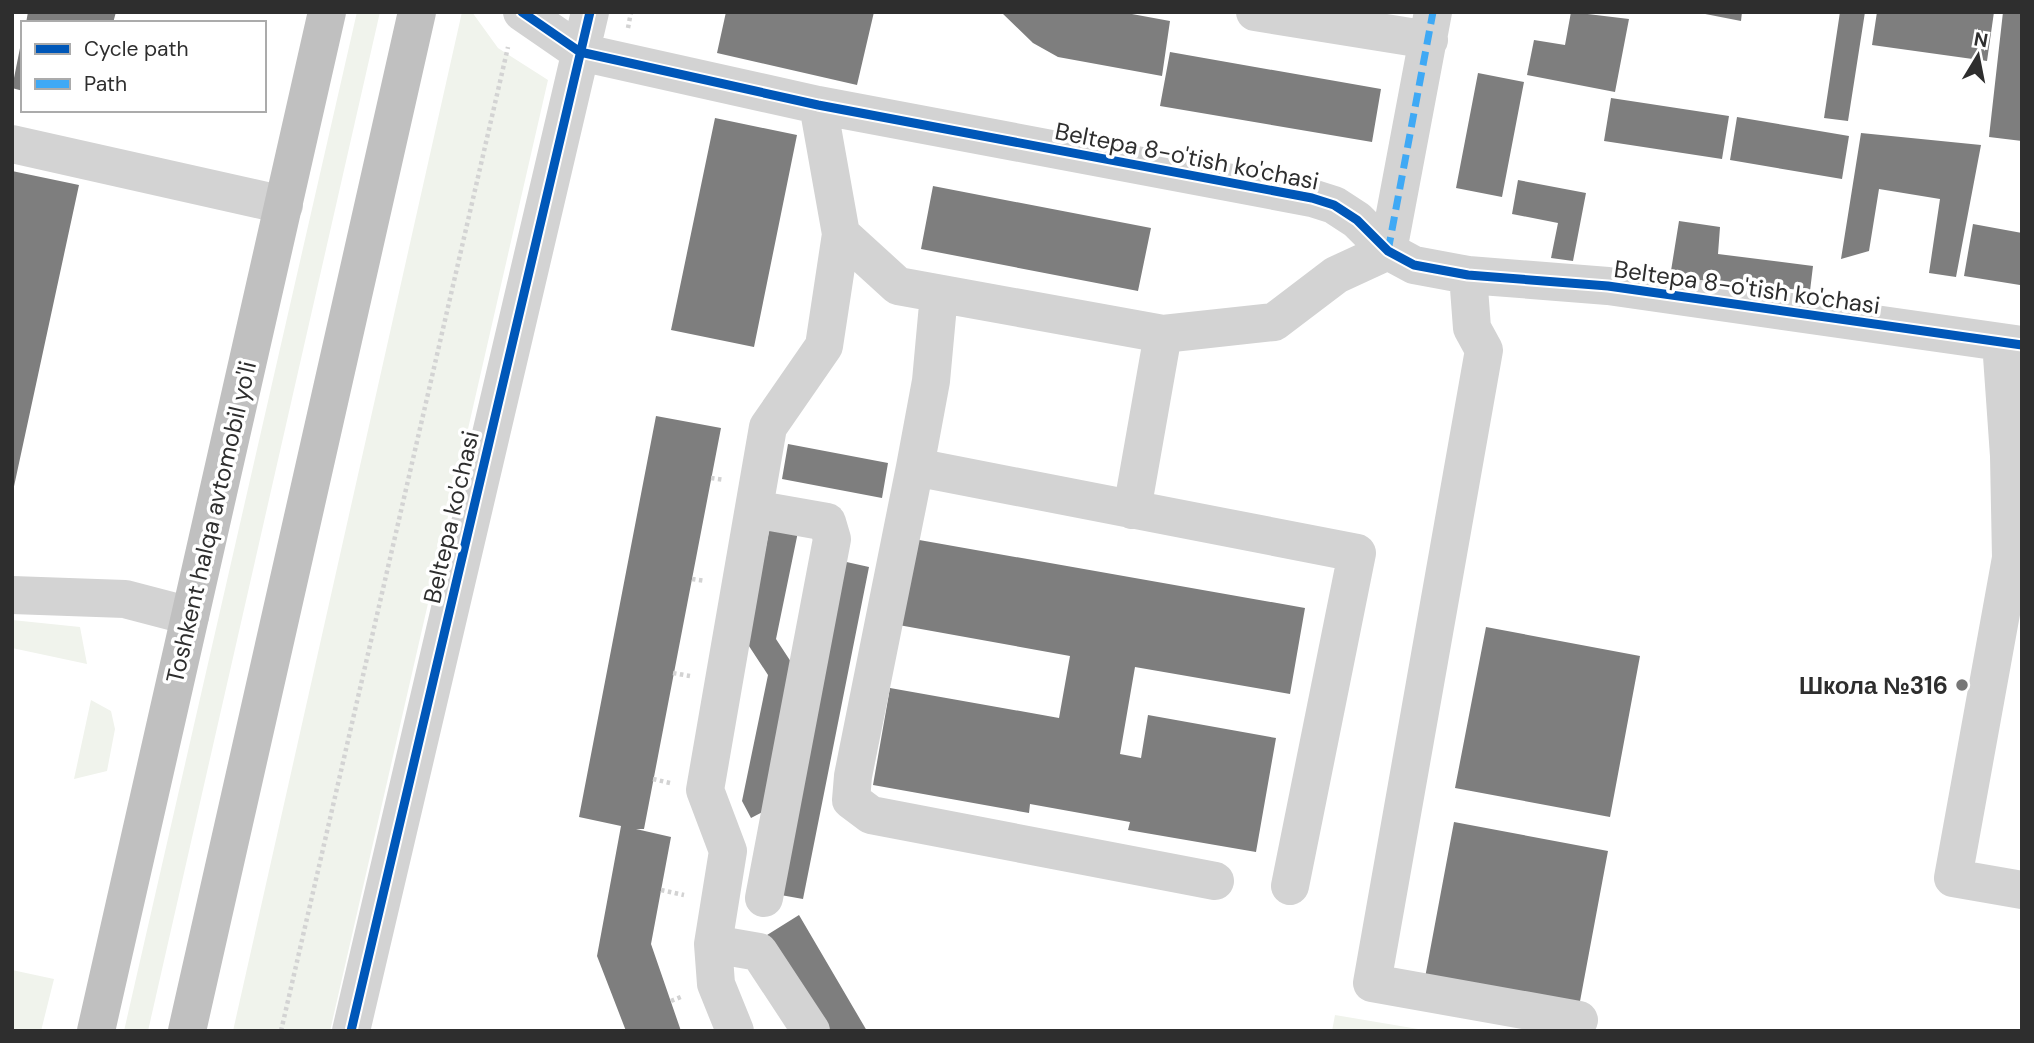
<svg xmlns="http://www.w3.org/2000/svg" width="2034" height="1043" font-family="'DM Sans',sans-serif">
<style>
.green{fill:#f0f3ec}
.building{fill:#7e7e7e}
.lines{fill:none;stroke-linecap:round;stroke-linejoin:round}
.path{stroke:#d3d3d3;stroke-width:4.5;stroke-dasharray:3.5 3.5;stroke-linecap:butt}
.minor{stroke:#d3d3d3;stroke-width:38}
.highway{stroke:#c0c0c0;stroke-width:38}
.quiet{stroke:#3fa9f5;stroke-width:7;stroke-dasharray:14 7;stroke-linecap:butt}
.cycleway-casing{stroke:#fff;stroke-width:13}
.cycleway{stroke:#0057b8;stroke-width:9}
.poi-dot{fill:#777;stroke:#fff;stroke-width:2.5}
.labels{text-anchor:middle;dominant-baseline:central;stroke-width:7;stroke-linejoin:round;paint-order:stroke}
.street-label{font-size:24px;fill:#2e2e2e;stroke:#fff}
.poi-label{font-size:24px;font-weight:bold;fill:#2e2e2e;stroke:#fff;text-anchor:end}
</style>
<rect width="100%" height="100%" fill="#fff"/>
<!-- green -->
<path class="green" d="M357,12h23l-232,1019h-24z
M462,12h10l26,36 50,32 -218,951h-97z
M12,620l68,7 7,37 -75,-16z
M91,700l20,11 4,18 -8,42 -33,8z
M12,970l42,9 -13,52h-29z
M1335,1015l95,16h-98z"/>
<!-- building -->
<path class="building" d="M28,12h88l-3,11h-87z
M726,12h148l-17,73 -140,-32z
M1001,12h120l49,9 -8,55 -104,-19 -25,-14z
M1571,12l58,7 -14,73 -88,-17 7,-35 31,5z
M1695,12h47l-1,9z
M1840,12h25l-17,109 -24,-3z
M1877,12h117l-7,49 -115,-16z
M2003,12h19v129l-33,-4z
M22,38h1v53l-11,-3z
M1170,52l211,37 -9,53 -212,-36z
M1478,73l46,9 -22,115 -46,-9z
M1611,98l118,18 -7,43 -118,-18z
M1737,117l112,19 -7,43 -112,-19z
M715,118l82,17 -43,212 -83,-17z
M1861,133l120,12 -25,132 -27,-4 11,-74 -61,-10 -10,62 -28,8z
M12,171l67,14 -66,306h-1z
M1518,180l68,13 -13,68 -22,-3 7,-35 -46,-9z
M933,186l218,42 -13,63 -217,-42z
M1679,221l41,6 -2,27 95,12 -3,25 -140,-14z
M1973,224l49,9 -2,52 -56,-9z
M656,416l65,12 -77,401h-8l35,8 -20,107 30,87h-55l-29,-75 24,-130 -42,-9z
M788,444l100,19 -6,35 -100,-19z
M771,521l28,6 -23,112 17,26 -21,142 -21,11 -9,-17 26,-126 -21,-32z
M908,538l397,70 -15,86 -155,-27 -15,87 21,4 7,-43 128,23 -20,114 -128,-22 2,-8 -100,-18 -1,9 -156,-28 17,-97 169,30 11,-62 -177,-32z
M842,561l27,6 -66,332 -28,-5z
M1486,627l154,29 -30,161 -155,-29z
M1454,822l154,29 -30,161 -154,-29z
M799,915l68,116h-42l-58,-96z"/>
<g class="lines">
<!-- path -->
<path class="path" d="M628,28l3,-16
M711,478l13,2
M692,579l13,2
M673,673l17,3
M653,779l17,4
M661,890l23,5
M671,1001l12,-5
M281,1031l227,-984"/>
<!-- minor -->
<path class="minor" d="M522,12l58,40 238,53 494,93 22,7 23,15 31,31 26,14 54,10 140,11 414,59
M1255,12l174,28
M12,144l272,61
M841,234l57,52 265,48 111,-12 62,-47 52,-24 45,-239
M1468,275l4,53 12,22 -112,633 207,37
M939,294l-8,87 -16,86 442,86 -67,333
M2001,342l8,114 2,102 -58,320 69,12
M915,467l-62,309 -2,24 20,15 344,66
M754,509l73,13 5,17 -68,359
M1132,510l31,-176
M12,595l113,4 65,17
M713,944l46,8 52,79
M351,1031l239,-1019
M735,1031l-19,-47 -3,-40 15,-93 -23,-61 63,-363 56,-81 17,-112 -23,-129"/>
<!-- highway -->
<path class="highway" d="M96,1031l231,-1019
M187,1031l230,-1019"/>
<!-- quiet -->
<path class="quiet" d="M1388,251l45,-239"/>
<defs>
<path id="cycleway" d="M522,12l58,40 238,53 494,93 22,7 23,15 31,31 26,14 54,10 140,11 414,59
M351,1031l239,-1019"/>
</defs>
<!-- cycleway casing -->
<use href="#cycleway" class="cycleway-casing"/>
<!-- cycleway -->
<use href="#cycleway" class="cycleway"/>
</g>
<!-- markers -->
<circle class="poi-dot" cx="1962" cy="685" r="7"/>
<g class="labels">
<!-- street labels -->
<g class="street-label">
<text transform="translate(1187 156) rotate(11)">Beltepa 8-o'tish ko'chasi</text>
<text transform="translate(1747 287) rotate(8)">Beltepa 8-o'tish ko'chasi</text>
<text transform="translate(451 517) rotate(-77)">Beltepa ko'chasi</text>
<text transform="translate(211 522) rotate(-77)">Toshkent halqa avtomobil yo'li</text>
</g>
<!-- poi labels -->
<g class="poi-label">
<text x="1948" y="685">Школа №316</text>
</g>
</g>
<!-- border -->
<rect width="2034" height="1043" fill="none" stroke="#2e2e2e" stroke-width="28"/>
<!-- legend -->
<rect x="21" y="21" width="245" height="91" fill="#ffffff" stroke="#ababab" stroke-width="2"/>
<rect x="35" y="44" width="35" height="10" fill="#0057b8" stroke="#ababab" stroke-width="2"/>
<text x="84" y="56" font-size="21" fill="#2e2e2e">Cycle path</text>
<rect x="35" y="79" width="35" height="10" fill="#3fa9f5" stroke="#ababab" stroke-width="2"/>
<text x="84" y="91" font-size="21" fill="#2e2e2e">Path</text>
<!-- north arrow -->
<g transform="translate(1978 56) rotate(10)" stroke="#ffffff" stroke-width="5" paint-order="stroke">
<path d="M0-5L12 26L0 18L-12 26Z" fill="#2e2e2e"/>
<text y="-10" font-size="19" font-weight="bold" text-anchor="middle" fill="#2e2e2e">N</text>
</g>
</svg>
